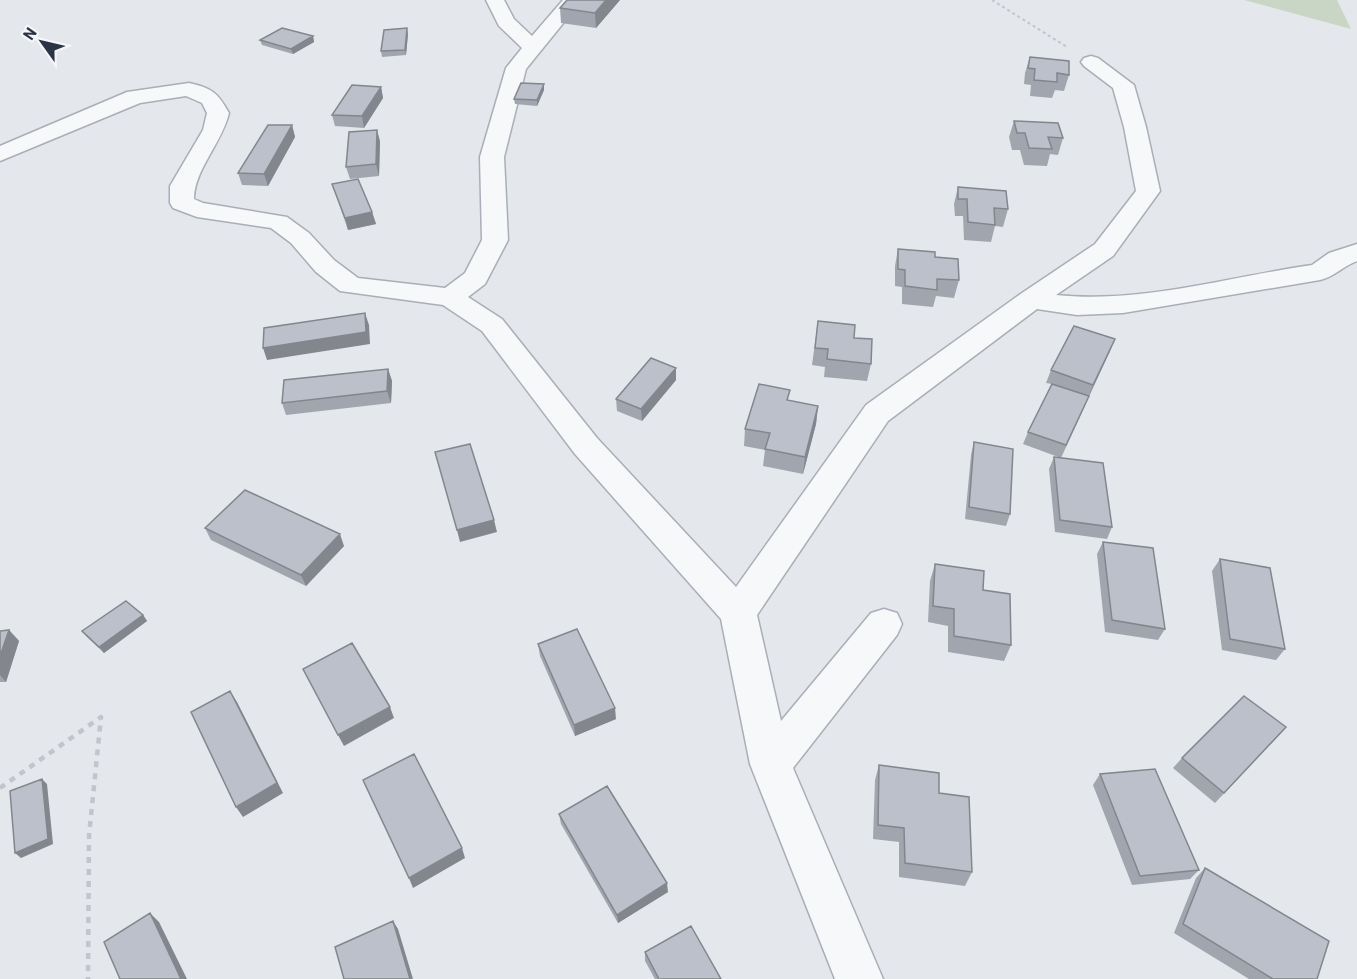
<svg xmlns="http://www.w3.org/2000/svg" width="1357" height="979" font-family="Barlow,sans-serif">
<style>
.green{fill:#c9d6c5}
.lines{fill:none;stroke-linecap:round;stroke-linejoin:round}
.minor-casing{stroke:#a9aeb7;stroke-width:3}
.path-far1{stroke:#c2c5cb;stroke-width:2;stroke-dasharray:3 3;stroke-linecap:butt}
.path{stroke:#c2c5cb;stroke-width:4.5;stroke-dasharray:6 6;stroke-linecap:butt}
.minor{fill:#f7f8fa;fill-rule:evenodd}
.wall{fill:#a1a5ae}
.shaded-wall{fill:#83868d}
.building{fill:#bbc0ca;stroke:#83868d;stroke-width:1.5}
</style>
<rect width="100%" height="100%" fill="#e4e7ec"/>
<!-- green -->
<path class="green" d="M1244,0h93l14,29z"/>
<g class="lines">
<defs>
<path id="minor" d="M486,0h18l10,19 18,17 31,-36h19l-56,69 -22,88 4,83 -23,44 -17,13 34,22 95,119 139,149 130,-182 156,-112 73,-49 41,-53 -12,-64 -11,-39 -29,-22 -3,-4 3,-4 7,-2 7,2 36,27 12,42 14,64 -47,65 -57,39c85,9 172,-18 256,-30l17,-12 28,-9v17c-14,5 -23,16 -37,19l-197,33 -46,2 -40,-6 -149,112 -131,194 24,106 90,-108 13,-4 13,4 5,11 -5,11 -104,133 90,211h-48l-85,-215 -29,-145 -146,-165 -93,-123 -39,-26 -103,-14 -24,-19 -25,-29 -20,-15 -74,-11 -24,-9 -3,-5v-17l33,-56 4,-17 -5,-10 -16,-7 -46,7 -140,58v-15l127,-54 62,-9c23,5 29,10 40,30 -7,30 -35,57 -35,86l9,4 84,14 22,16 25,27 24,18 87,10 20,-15 17,-33 -2,-83 26,-89 16,-20 -23,-22z"/>
</defs>
<!-- minor casing -->
<use href="#minor" class="minor-casing"/>
<!-- path-far1 -->
<path class="path-far1" d="M992,0l75,47"/>
<!-- path -->
<path class="path" d="M0,788l101,-71 -12,119 -1,143"/>
<!-- minor -->
<use href="#minor" class="minor"/>
</g>
<!-- wall -->
<path class="wall" d="M620,0l-24,28 -35,-5 -1,-15z
M408,34l-2,21 -24,2 -1,-6z
M313,36l1,6 -21,12 -31,-9 -2,-5z
M1030,57l39,18 -5,16 -9,-1 -3,8 -22,-2 1,-11 -7,-1 1,-11z
M381,87l2,11 -19,30 -29,-2 -3,-11z
M544,90l-7,16 -22,-2 -1,-5z
M1014,121l49,17 -5,17 -8,-1 -3,12 -23,-1 -4,-15h-8l-3,-13z
M292,125l3,12 -27,49 -26,-1 -4,-12z
M380,141l-1,35 -29,3 -4,-12z
M332,184l40,28 4,12 -28,6z
M958,187l50,22 -5,18 -8,-1 -4,16 -27,-2 -1,-24h-8l-1,-12z
M898,249l37,8 24,23 -5,18 -18,-2 -3,11 -31,-3v-17l-7,-1v-20z
M818,321l36,17 17,26 -4,17 -43,-4 1,-10 -13,-2z
M1110,351l-49,107 -38,-14 5,-12 24,-48 -6,-1 5,-13z
M676,368v12l-34,41 -25,-10 -1,-12z
M388,369l4,12 -1,22 -105,12 -4,-12z
M818,406l-2,18 -13,50 -40,-8 2,-16 -21,-4 1,-17z
M974,442l36,72 -4,12 -41,-7 6,-64z
M1054,457l58,70 -5,12 -52,-7 -6,-63z
M205,528l139,18 -38,40 -95,-46z
M1103,542l62,87 -7,11 -53,-8 -8,-78z
M1220,559l65,90 -9,11 -54,-10 -10,-79z
M935,564l48,26 28,55 -7,16 -56,-9v-26l-20,-4 2,-41z
M143,615l4,6 -43,32 -17,-16 -5,-6z
M9,630l10,11 -13,41h-6v-51z
M538,644l78,75 -41,17 -35,-80z
M1276,738l-61,65 -42,-35 9,-10z
M879,765l60,28 33,79 -7,14 -66,-9v-35l-26,-3 2,-59z
M1100,774l99,96 -9,9 -58,6 -39,-100z
M559,814l109,78 -50,31 -57,-99z
M1205,868l112,111h-68l-75,-46 22,-55z
M645,952l76,27h-66l-10,-18z"/>
<!-- shaded-wall -->
<path class="shaded-wall" d="M606,0h14l-24,28 -1,-15z
M407,28l1,6 -2,21 -1,-5z
M313,36l1,6 -21,12 -2,-5z
M544,84v6l-7,16v-6z
M381,87l2,11 -19,30 -2,-12z
M292,125l3,12 -27,49 -4,-12z
M377,130l3,11 -1,35 -3,-12z
M372,212l4,12 -28,6 -3,-12z
M365,313l4,12 1,19 -103,16 -4,-12z
M1115,339l-5,12 -22,46 5,-12z
M676,368v12l-34,41 -1,-12z
M388,369l4,12 -1,22 -4,-12z
M818,406l-2,18 -13,50 2,-17z
M494,520l3,12 -37,10 -3,-12z
M340,534l4,12 -38,40 -5,-11z
M143,615l4,6 -43,32 -5,-6z
M9,630l10,11 -13,41 -6,-7v-19z
M230,691l7,11 46,91 -40,24 -7,-10z
M390,707l4,11 -50,28 -6,-11z
M615,708l1,11 -41,17 -1,-11z
M42,779l5,5 6,60 -32,14 -6,-5z
M462,848l3,10 -52,30 -4,-10z
M667,883l1,9 -50,31 -1,-8z
M150,913l9,9 28,57h-6z
M393,921l5,8 15,50h-3z"/>
<!-- building -->
<path class="building" d="M567,0h39l-11,13 -35,-5z
M282,28l31,8 -22,13 -31,-9z
M407,28l-2,22 -24,1 3,-21z
M1030,57l39,4v14l-12,-2v9l-23,-2 1,-11 -7,-1z
M521,83l23,1 -7,16 -23,-1z
M352,85l29,2 -19,29 -30,-1z
M1014,121l44,2 5,15 -15,-1 4,12 -23,-1 -4,-15h-8z
M268,125h24l-28,49 -26,-1z
M377,130l-1,34 -30,3 3,-35z
M358,179l14,33 -27,6 -13,-34z
M958,187l48,4 2,18 -14,-1 1,17 -27,-3 -1,-23h-9z
M898,249l37,3v5l23,2 1,21 -22,-1v11l-32,-4v-16l-7,-1z
M365,313l1,19 -103,16 1,-20z
M818,321l37,4 -1,13 18,1 -1,25 -44,-5 1,-10 -13,-1z
M1074,326l41,13 -22,46 -42,-15z
M651,358l25,10 -35,41 -25,-10z
M388,369l-1,22 -105,12 2,-23z
M759,384l31,6 -3,10 31,6 -13,51 -40,-8 5,-16 -25,-4z
M1052,384l37,12 -23,49 -38,-13z
M974,442l39,7 -3,65 -41,-7z
M470,444l24,76 -37,10 -22,-78z
M1054,457l49,6 9,64 -52,-7z
M245,490l95,44 -39,41 -96,-47z
M1103,542l50,6 12,81 -53,-9z
M1220,559l50,9 15,81 -55,-10z
M935,564l49,7 -1,19 27,4 1,51 -57,-9v-27l-21,-3z
M126,601l17,14 -44,32 -17,-16z
M577,629l38,79 -41,17 -36,-81z
M9,630l-9,26v-25z
M352,643l38,64 -52,28 -35,-66z
M230,691l47,92 -41,24 -45,-95z
M1244,696l42,31 -62,66 -42,-35z
M414,754l48,94 -53,30 -46,-98z
M879,765l60,8v20l30,4 3,75 -67,-9 -1,-35 -26,-3z
M1155,769l44,101 -59,6 -40,-102z
M42,779l6,60 -33,14 -5,-62z
M607,786l60,97 -50,32 -58,-101z
M1205,868l124,73 -12,38h-44l-90,-55z
M150,913l31,66h-61l-16,-37z
M393,921l17,58h-66l-9,-32z
M691,926l30,53h-62l-14,-27z"/>
<!-- north arrow -->
<g transform="translate(42 42) rotate(304)" stroke="#f4f6f9" stroke-width="4.5" paint-order="stroke">
<path d="M0-4.5L10 22L0 15L-10 22Z" fill="#2b3445"/>
<text y="-9" font-size="16" font-weight="bold" text-anchor="middle" fill="#2b3445">N</text>
</g>
</svg>
